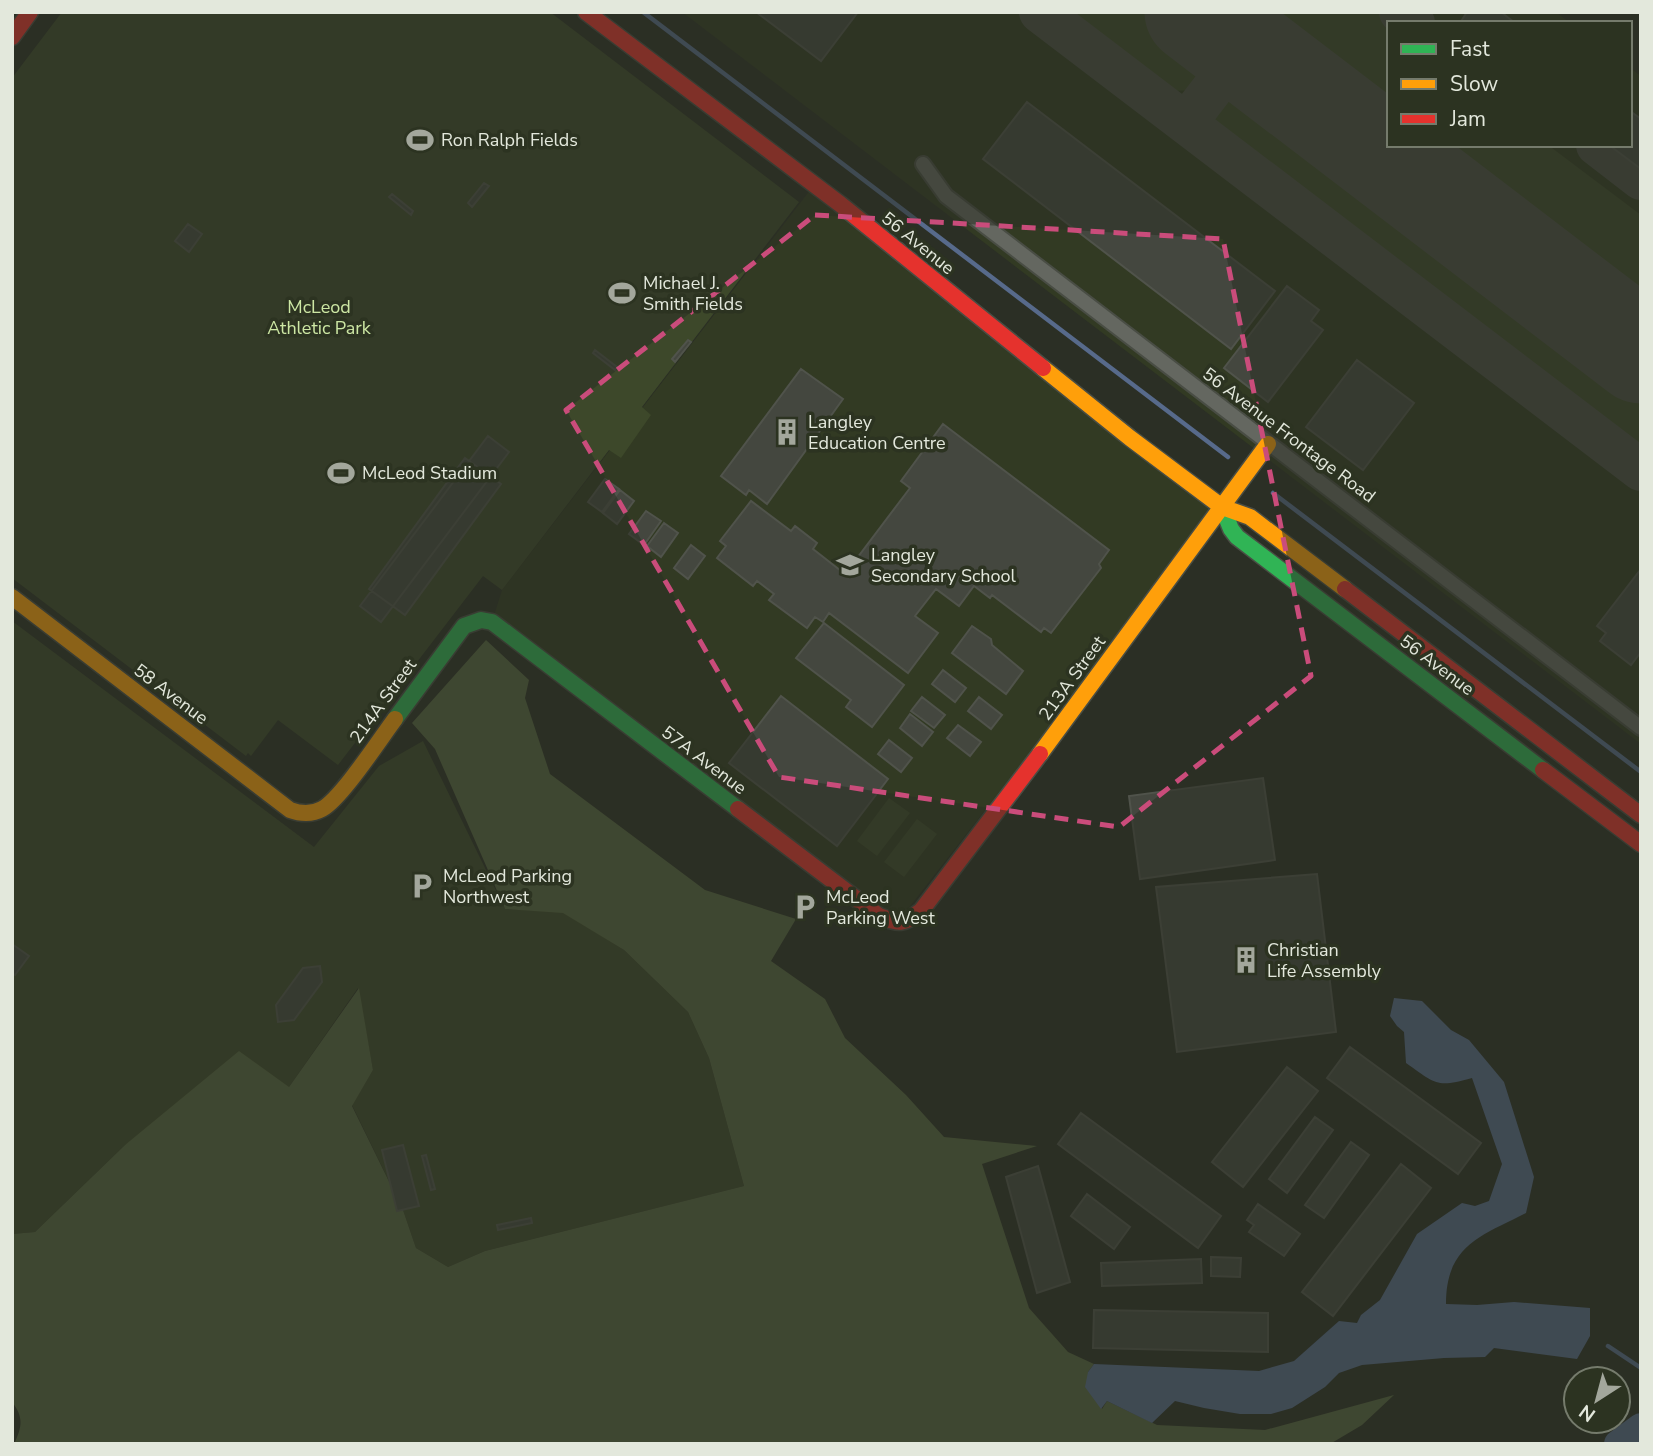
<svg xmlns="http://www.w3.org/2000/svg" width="1653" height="1456" font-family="'Nunito Sans',sans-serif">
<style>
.built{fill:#323a23}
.green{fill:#3d482a}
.forest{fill:#566440}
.water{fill:#576a8b}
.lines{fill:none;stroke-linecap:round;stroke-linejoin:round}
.stream{stroke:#576a8b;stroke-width:4.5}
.river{stroke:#576a8b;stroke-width:28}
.taxiway{stroke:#4a4d44;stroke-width:42}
.runway{stroke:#4a4d44;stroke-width:103}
.building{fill:#44473f;stroke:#50534b;stroke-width:2}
.street-casing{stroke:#494d44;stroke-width:18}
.fast-casing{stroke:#494d44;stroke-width:19}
.slow-casing{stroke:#494d44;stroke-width:19}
.jam-casing{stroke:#494d44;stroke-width:19}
.street{stroke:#646760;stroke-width:14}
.fast{stroke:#30b455;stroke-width:16}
.slow{stroke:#ff9f0a;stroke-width:16}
.jam{stroke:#e5322d;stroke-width:16}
.marked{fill:none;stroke:#ca4c7b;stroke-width:5;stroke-dasharray:14 9;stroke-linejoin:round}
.labels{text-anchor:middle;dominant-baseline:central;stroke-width:7;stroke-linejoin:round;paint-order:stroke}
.poi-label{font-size:18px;fill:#e3e8dc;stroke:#2c3321;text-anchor:start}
.street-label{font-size:18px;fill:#e3e8dc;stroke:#2c3321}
.park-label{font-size:18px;fill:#cde7a4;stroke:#2c3321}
</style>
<rect width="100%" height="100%" fill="#2b2f25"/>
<!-- built -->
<path class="built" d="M682,12h874l14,11h-181v122h241v-77l11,8v668z
M814,185l413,315 -330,423 -405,-301 10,-32z"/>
<!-- green -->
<path class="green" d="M62,12h488l249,190 -157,205 9,8 -30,43 -12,-8 -107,140 -19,-14 -145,189 -60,-45 -27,36 -3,-3 -2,3 -234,-178v-500z
M1054,12h96l48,37 4,29 -12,12 -30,2z
M1239,12h176l13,11h-39v104z
M1245,85l396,301v74l-426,-325 -5,-31 9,-12z
M1413,145h135l93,70v104z
M12,621l302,226 65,-81 44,-25 82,168 58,3 61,38 64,62 21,46 35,128 -259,65 -37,16 -32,-19 -13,-38 -51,-105 21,-35 -15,-82 -69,99 -164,58 -90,87 -23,2z
M889,798l21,15 -33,43 -20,-15z
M917,819l20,15 -33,43 -20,-15z"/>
<!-- forest -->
<path class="forest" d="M486,640l43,40 -4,18 25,76 155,116 91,29 -25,42 54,38 20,39 61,57 38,42 93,9 -55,18 47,144 39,44 26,12 -6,8 14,37 5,-8 50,24 108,5 129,-35 -32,30 -32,19h-1316c8,-17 10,-27 -2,-42v-168l23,-2 90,-87 114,-94 50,36 70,-99 14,82 -21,36 51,104 13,38 32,19 37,-16 259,-65 -35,-128 -21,-46 -64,-62 -61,-37 -58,-4 -70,-160 -23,-26z"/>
<!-- water -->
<path class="water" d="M1394,998l28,3 29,29 18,10 35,42 30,95 -8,36c-45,23 -80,32 -80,91l31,1 37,-3 76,6v28l-13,23 -83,-11 -9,9 -41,1 -82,7 -23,8 -14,14 -33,21 -21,6h-31l-36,-6 -29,-7 -23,22 -45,-22 -6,8 -16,-22 3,-15 6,-8 165,7 35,-10 45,-40 18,2 4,-8 19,-15 37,-66 45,-31 13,3 14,-5 13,-37 -30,-86c-36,10 -36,6 -66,-15l-2,-31 -7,-6 -7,-10z"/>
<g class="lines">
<!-- stream -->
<path class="stream" d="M643,12l585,445
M1273,493l368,279
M1608,1346l33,22"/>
<!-- river -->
<path class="river" d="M1618,1444l23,-17"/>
<!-- taxiway -->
<path class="taxiway" d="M1040,12l601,458
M1400,12l14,11
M1186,123l57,-74
M1597,145l44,34"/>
<!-- runway -->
<path class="runway" d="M1196,12l445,340"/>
</g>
<!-- building -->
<path class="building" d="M756,12h102l-37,49z
M1467,12h34l14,11h-55z
M1027,102l248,189 -44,58 -248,-190z
M1630,111l11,8v50l-32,-24h21z
M484,183l5,3 -17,21 -4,-4z
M392,194l21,17 -2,4 -22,-18z
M188,224l14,10 -13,18 -14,-11z
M1287,286l32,24 -8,11 12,9 -55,72 -44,-34z
M688,340l3,2 -16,20 -3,-3z
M595,350l22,17 -2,3 -22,-17z
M1357,360l57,43 -51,67 -57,-43z
M801,369l42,30 -76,105 -18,-14 -3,5 -25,-19z
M943,424l166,126 -10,14 2,4 -50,65 -7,-5 -3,4 -49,-37 -2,3 -16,-12 -15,20 -23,-17 -21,27 23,17 -30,40 -79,-60 -6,9 -8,-5 -8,11 -38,-28 5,-6 -17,-13 -4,5 -36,-28 9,-12 -6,-5 31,-40 40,30 4,-5 22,17 -4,6 32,25 65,-86 -9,-7z
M488,436l21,16 -128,170 -21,-16z
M465,458l36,26 -96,131 -36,-26z
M605,479l14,10 -17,23 -14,-10z
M620,490l14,11 -17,23 -14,-11z
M646,511l15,10 -17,24 -15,-11z
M664,523l14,10 -17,24 -14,-11z
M691,545l14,11 -17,23 -14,-11z
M1641,569v83l-10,13 -31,-24 6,-8 -9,-7z
M824,623l80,62 -32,42 -26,-20 5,-7 -55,-42z
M972,626l19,13 1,6 31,26 -17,23 -54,-41z
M943,670l23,18 -11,14 -23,-18z
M781,696l107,83 -51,67 -108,-83z
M922,697l23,18 -11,13 -23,-17z
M979,697l23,18 -11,14 -23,-18z
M910,714l23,18 -11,14 -22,-18z
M958,725l23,17 -11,14 -23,-18z
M889,740l23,18 -11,14 -23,-18z
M1263,778l12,82 -135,19 -11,-83z
M1317,874l19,158 -159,20 -21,-165z
M12,944l17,12 -14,19 -3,-2z
M320,966l2,16 -28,38 -16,2 -2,-17 27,-37z
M1350,1047l131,96 -23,31 -131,-96z
M1287,1067l31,24 -75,96 -31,-25z
M1081,1113l140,103 -23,32 -140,-104z
M1315,1117l18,13 -46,63 -18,-14z
M1351,1142l18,13 -45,63 -19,-13z
M403,1145l16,61 -22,5 -15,-61z
M426,1155l9,34 -4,1 -9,-34z
M1401,1164l30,24 -98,128 -31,-24z
M1038,1166l32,116 -33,11 -31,-116z
M1087,1194l43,33 -16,22 -43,-33z
M1258,1204l42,30 -16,22 -35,-24 5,-7 -7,-5z
M531,1218l1,5 -34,7 -1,-5z
M1211,1257l30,1 -1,19 -29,-1z
M1201,1259l1,24 -100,3 -1,-23z
M1094,1310l174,3v39l-175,-4z"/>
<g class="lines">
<defs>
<path id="street" d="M923,164l23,32 695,532"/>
<path id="fast" d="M1222,507l9,22 6,8 306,233
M395,719l69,-93 17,-6 11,2 246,187"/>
<path id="slow" d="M1043,368l87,70 92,69 28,10 95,72
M12,597l278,213c11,4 21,5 32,-1 19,-10 58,-70 73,-90
M1040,754l228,-310"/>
<path id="jam" d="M586,12l254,192 203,164
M12,37l18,-25
M1345,589l296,226
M1543,770l98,74
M738,809l141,107c21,8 23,9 42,-5l119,-157"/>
</defs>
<!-- street casing -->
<use href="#street" class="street-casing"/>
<!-- fast casing -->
<use href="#fast" class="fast-casing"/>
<!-- slow casing -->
<use href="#slow" class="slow-casing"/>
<!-- jam casing -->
<use href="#jam" class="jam-casing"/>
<!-- street -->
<use href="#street" class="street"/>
<!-- fast -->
<use href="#fast" class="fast"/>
<!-- slow -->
<use href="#slow" class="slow"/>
<!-- jam -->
<use href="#jam" class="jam"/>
</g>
<!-- marked area -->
<path d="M0 0H1653V1456H0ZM815,215l408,24 88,437 -192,151 -340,-50 -213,-367z" fill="#2b2f25" fill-opacity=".55" fill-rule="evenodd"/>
<path class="marked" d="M815,215l408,24 88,437 -192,151 -340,-50 -213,-367z"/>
<!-- icons -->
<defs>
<symbol id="stadium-bare" viewBox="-9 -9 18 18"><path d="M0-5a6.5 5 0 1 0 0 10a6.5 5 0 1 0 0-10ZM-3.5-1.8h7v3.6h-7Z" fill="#a3a79c" stroke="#2c3321" stroke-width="2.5" paint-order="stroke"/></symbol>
<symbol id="building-bare" viewBox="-9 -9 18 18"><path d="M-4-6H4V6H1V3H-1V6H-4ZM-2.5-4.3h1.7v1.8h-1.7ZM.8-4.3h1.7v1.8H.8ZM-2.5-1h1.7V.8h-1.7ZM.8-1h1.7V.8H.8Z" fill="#a3a79c" stroke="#2c3321" stroke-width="2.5" paint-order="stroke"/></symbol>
<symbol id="school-bare" viewBox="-9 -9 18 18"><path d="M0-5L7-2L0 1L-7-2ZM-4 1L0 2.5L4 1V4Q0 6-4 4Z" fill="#a3a79c" stroke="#2c3321" stroke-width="2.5" paint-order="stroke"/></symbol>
<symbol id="parking-bare" viewBox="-9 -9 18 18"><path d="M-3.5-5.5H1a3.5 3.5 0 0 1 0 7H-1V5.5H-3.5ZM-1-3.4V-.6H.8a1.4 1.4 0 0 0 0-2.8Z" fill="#a3a79c" stroke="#2c3321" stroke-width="2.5" paint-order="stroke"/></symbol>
</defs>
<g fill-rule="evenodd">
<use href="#stadium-bare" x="401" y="121" width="38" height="38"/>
<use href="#stadium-bare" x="603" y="274" width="38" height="38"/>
<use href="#building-bare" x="768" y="413" width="38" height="38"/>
<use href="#stadium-bare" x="322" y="454" width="38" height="38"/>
<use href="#school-bare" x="831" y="546" width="38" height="38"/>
<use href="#parking-bare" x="403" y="867" width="38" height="38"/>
<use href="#parking-bare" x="786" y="888" width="38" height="38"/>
<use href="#building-bare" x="1227" y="941" width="38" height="38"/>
</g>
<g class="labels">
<!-- poi labels -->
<g class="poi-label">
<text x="441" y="140">Ron Ralph Fields</text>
<text x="643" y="283">Michael J.<tspan x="643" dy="21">Smith Fields</tspan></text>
<text x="808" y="422">Langley<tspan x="808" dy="21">Education Centre</tspan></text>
<text x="362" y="473">McLeod Stadium</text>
<text x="871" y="555">Langley<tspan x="871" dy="21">Secondary School</tspan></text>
<text x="443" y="876">McLeod Parking<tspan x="443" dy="21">Northwest</tspan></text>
<text x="826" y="897">McLeod<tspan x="826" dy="21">Parking West</tspan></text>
<text x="1267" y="950">Christian<tspan x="1267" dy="21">Life Assembly</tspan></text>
</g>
<!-- street labels -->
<g class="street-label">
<text transform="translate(918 243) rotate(39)">56 Avenue</text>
<text transform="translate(1289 435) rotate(37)">56 Avenue Frontage Road</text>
<text transform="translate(1437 665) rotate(37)">56 Avenue</text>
<text transform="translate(1072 678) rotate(-54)">213A Street</text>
<text transform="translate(171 694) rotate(37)">58 Avenue</text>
<text transform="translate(383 701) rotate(-54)">214A Street</text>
<text transform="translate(704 760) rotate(37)">57A Avenue</text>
</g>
<!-- park labels -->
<g class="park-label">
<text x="319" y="307">McLeod<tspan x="319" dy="21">Athletic Park</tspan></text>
</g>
</g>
<!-- border -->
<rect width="1653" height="1456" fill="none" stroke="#e3e8dc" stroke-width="28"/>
<!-- legend -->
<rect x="1387" y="21" width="245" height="126" fill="#2c3321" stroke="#757b6c" stroke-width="2"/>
<rect x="1401" y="44" width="35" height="10" fill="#30b455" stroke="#757b6c" stroke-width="2"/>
<text x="1450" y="56" font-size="21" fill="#e3e8dc">Fast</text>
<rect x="1401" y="79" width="35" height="10" fill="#ff9f0a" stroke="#757b6c" stroke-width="2"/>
<text x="1450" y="91" font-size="21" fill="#e3e8dc">Slow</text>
<rect x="1401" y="114" width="35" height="10" fill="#e5322d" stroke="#757b6c" stroke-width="2"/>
<text x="1450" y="126" font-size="21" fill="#e3e8dc">Jam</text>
<!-- north arrow -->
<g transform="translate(1597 1400) rotate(216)"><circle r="33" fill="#2c3321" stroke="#757b6c" stroke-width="2"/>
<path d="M0-5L12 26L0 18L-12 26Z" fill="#a3a79c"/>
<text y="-10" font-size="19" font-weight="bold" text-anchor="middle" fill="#e3e8dc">N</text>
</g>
</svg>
